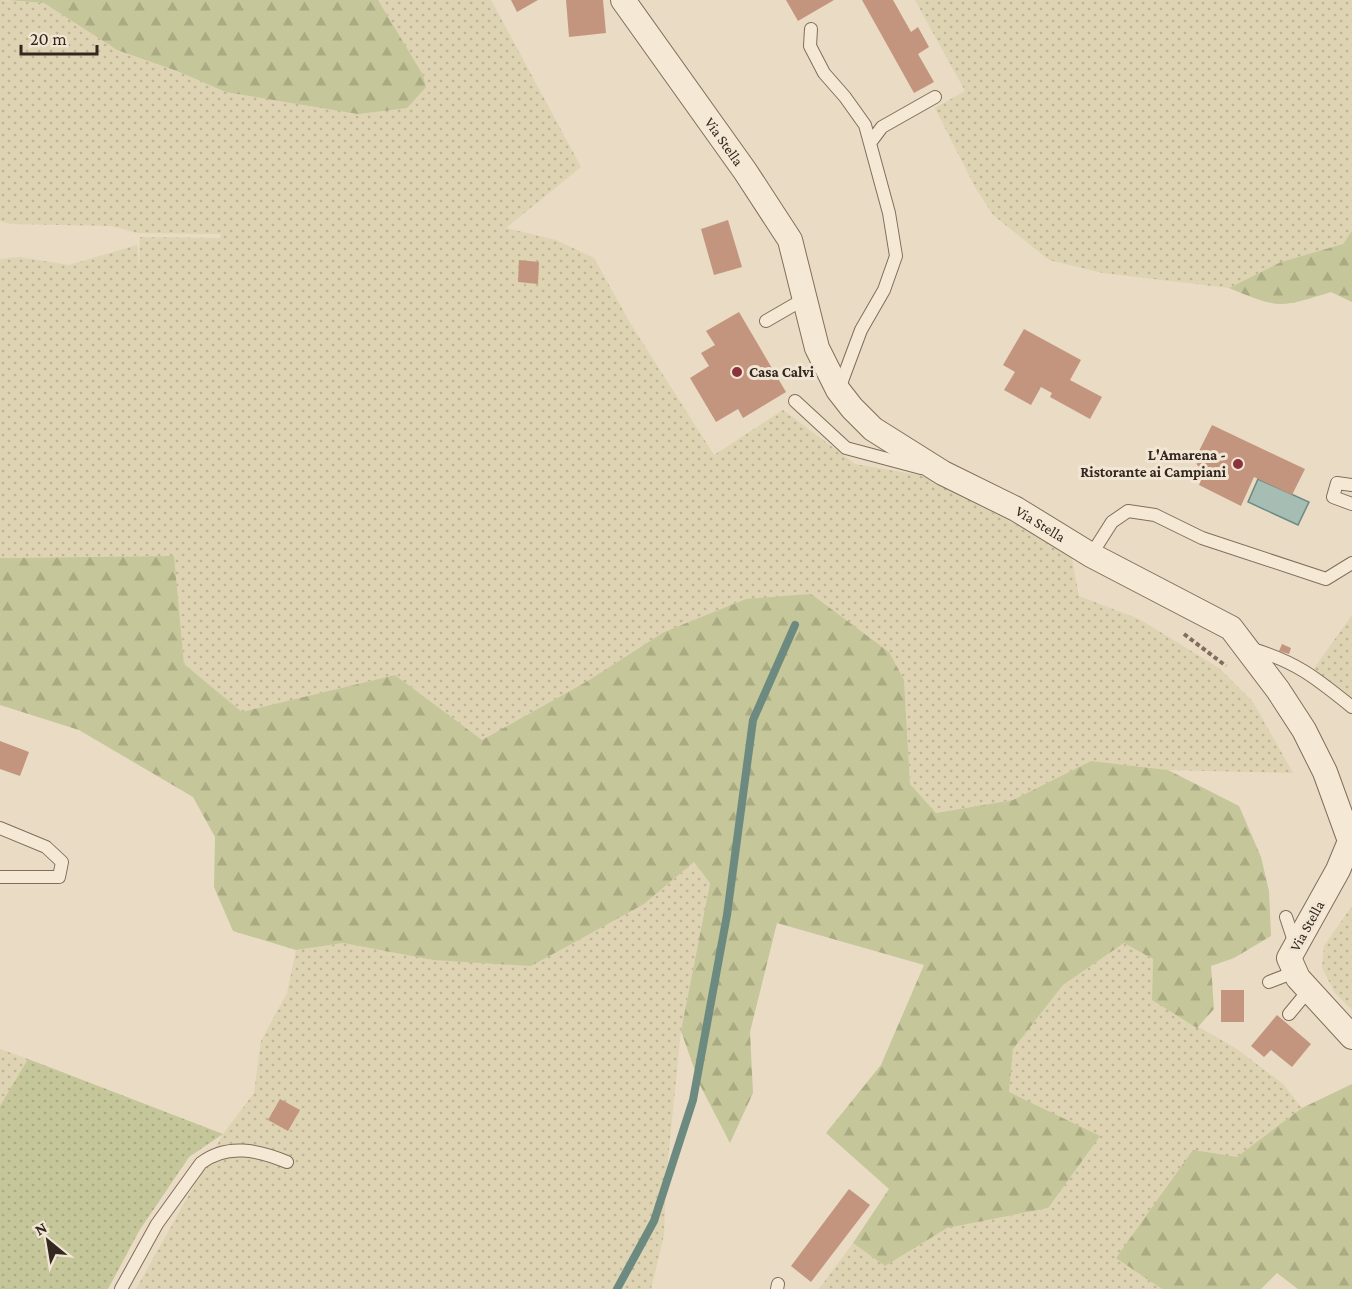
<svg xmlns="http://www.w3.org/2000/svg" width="1352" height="1289" font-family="'Crimson Pro',serif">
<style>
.farmland{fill:url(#farmland-dots)}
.grass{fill:url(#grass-dots)}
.forest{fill:url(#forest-firs)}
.water{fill:#a6bdb4;stroke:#6d8a80;stroke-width:1.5}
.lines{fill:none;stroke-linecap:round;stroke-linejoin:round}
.stream{stroke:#6d8a80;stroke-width:8}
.building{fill:#c4957e}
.lane-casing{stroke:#826d5c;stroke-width:14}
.street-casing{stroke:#826d5c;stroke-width:26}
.path{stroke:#826d5c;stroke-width:4;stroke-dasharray:4.5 3;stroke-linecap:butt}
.lane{stroke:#f5e9d6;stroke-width:12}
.street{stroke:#f5e9d6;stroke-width:24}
.poi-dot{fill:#8b333b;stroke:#f1e6d3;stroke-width:2}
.labels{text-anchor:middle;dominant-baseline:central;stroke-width:6;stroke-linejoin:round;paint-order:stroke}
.street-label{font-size:15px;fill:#34271f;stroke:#f1e6d3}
.poi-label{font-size:15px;font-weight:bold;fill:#34271f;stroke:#f1e6d3;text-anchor:start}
</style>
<defs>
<pattern id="farmland-dots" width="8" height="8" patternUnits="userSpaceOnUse" patternTransform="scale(1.5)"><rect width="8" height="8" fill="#ded3b2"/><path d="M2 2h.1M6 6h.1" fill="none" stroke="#bfb599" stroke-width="1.8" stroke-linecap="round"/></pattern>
<pattern id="grass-dots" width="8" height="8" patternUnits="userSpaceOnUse" patternTransform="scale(1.5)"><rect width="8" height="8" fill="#c5c699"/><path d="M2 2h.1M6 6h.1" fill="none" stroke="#aaaa83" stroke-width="1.8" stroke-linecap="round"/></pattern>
<pattern id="forest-firs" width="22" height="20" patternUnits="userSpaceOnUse" patternTransform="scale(1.5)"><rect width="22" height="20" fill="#c5c699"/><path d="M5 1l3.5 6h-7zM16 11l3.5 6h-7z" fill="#aaaa83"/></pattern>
</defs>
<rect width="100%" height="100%" fill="#e9dbc4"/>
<!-- farmland -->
<path class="farmland" d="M0,0l44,3 73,47 60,21 50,21 199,-5 -3,-12 -45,-75h113l90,167 -75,61 50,12 38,18 36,65 84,132 69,-45 72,54 69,12 147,78 8,42 60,23 80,49 34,34 40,71 -125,-3 -77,-9 -78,39 -77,13 -26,-29 -6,-104 -15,-28 -35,-26 -108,-27 -82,33 -78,50 -104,58 -87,-65 -153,37 -58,-48 -11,-108 -173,2v-299l19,-2 50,8 68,-20 2,25 1,-33 80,1 1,-4 -84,-1 -25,-7 -101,-2 -11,-3z
M915,0h437v231l-9,13 -62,18 -52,26 -126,-15 -54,-13 -56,-45 -18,-28 -40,-79 30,-17z
M1352,615v87l-39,-32z
M694,862l16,20 -29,149 -15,148 -2,56 -13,54h-515l87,-155 31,-41 7,-52 26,-48 9,-43 47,-7 90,17 211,-56z
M1352,906v104l-17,-17 -13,-25 2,-22z
M1124,943l29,16 -1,41 85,49 46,35 19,24 -52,41 -13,8h-9l-112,100 46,32h-343l34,-46 32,23 62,-38 101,-20 -39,-116 4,-43 50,-64z
M0,1049l28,10 -28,47z"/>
<!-- grass -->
<path class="grass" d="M28,1059l195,75 -34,23 -50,74 -31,58h-108v-183z"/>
<!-- forest -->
<path class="forest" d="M7,0h371l45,75 3,12 -19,21 -49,6 -132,-22 -49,-21 -60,-21 -73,-47z
M1352,231v71l-21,-10c-52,16 -51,17 -102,-4l52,-26 62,-18z
M174,556l10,108 58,48 153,-37 87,65 104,-58 78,-50 82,-33 65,-5 78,58 15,28 6,104 26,29 77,-13 78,-39 77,9 71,36 22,51 8,34 2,45 -37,22 -23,8 3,43 -17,19 -45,-28 1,-41 -29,-16 -61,42 -50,64 -4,43 91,44 -52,72 -101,20 -62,38 -32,-23 36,-54 -63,-56 55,-68 43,-100 -147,-42 -27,109 3,61 -23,50 -30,-58 -19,-54 29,-148 -16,-21 -50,42 -113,62 -98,-6 -90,-17 -47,7 -63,-19 -19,-44 1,-50 -22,-40 -114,-67 -79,-25v-147z
M1352,1084v205h-54l-21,-16 -16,16h-99l-46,-31 77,-108 44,7 65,-49z"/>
<!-- water -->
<path class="water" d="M1258,479l51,23 -11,23 -50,-23z"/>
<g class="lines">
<!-- stream -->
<path class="stream" d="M617,1289l37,-68 39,-121 34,-185 26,-195 42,-95"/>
</g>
<!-- building -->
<path class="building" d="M511,0h27l-21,12z
M566,0h37l3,33 -37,4z
M786,0h48l-36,21z
M862,0h31l18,32 7,-5 11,20 -11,7 16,28 -20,11z
M728,220l14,47 -28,8 -13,-46z
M519,260l20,2 -1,22 -20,-2z
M739,312l47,80 -43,26 -5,-9 -22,13 -26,-44 19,-12 -8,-13 14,-8 -9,-14z
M1024,329l57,31 -11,20 32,17 -12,22 -40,-22 2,-4 -11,-6 -10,18 -27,-15 11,-18 -12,-7z
M1212,425l93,44 -13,26 -38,-18 -13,29 -42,-21 6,-14 -8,-6 -1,-8z
M1282,644l9,4 -2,6 -10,-3z
M0,741l29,11 -9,24 -20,-7z
M1221,990h23v32h-23z
M1277,1015l34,29 -19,23 -21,-17 -7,7 -13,-11z
M280,1099l20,11 -12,21 -20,-11z
M849,1189l21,16 -59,77 -20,-16z"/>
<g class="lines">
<defs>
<path id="lane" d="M811,29l-1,17 14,27 21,24 20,28 24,88 7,43 -12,34 -23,40 -22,59
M870,143l12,-16 53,-30
M766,321l38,-22
M795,401l51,47 75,20
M1352,485l-15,-2 -4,14 19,7
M1091,555l21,-33 16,-11 27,4 47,23 124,41 26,-16
M1249,648c46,13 66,29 103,59
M0,828l46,19 16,15 -3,15h-59
M1286,917l9,27
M1269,982l26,-10
M1289,1014l19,-23
M121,1289l36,-65 44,-61c26,-20 57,-13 86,-1
M777,1289l1,-5"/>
<g id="street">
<path id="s1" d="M623,0l122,171 45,69 27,108 21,42 14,18 21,21 70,44 73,36 75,46 140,73 47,62 26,40 21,42 25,69 -12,29 -49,88 9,20 54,59"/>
</g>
</defs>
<!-- lane casing -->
<use href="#lane" class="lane-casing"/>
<!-- street casing -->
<use href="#street" class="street-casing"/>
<!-- path -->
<path class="path" d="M1184,634l42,32"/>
<!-- lane -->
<use href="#lane" class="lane"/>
<!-- street -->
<use href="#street" class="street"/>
</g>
<!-- markers -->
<g class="poi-dot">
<circle cx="737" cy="372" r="6"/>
<circle cx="1238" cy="464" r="6"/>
</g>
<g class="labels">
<!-- street labels -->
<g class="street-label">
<text stroke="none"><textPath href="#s1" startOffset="174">Via Stella</textPath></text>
<text stroke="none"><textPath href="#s1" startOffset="696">Via Stella</textPath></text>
<text transform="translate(1307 926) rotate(-61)">Via Stella</text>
</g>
<!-- poi labels -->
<g class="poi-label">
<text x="749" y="372">Casa Calvi</text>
<text x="1226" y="455" text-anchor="end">L'Amarena -<tspan x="1226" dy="17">Ristorante ai Campiani</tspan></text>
</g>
</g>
<!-- north arrow -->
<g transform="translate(48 1241) rotate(330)" stroke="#f1e6d3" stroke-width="4.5" paint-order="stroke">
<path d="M0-4.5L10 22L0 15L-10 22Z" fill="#34271f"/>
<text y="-9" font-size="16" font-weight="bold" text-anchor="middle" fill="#34271f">N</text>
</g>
<!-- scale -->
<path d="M21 45v9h76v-9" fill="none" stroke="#34271f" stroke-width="3"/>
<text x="30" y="45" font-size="18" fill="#34271f" stroke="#f1e6d3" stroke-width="4.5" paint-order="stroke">20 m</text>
</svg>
